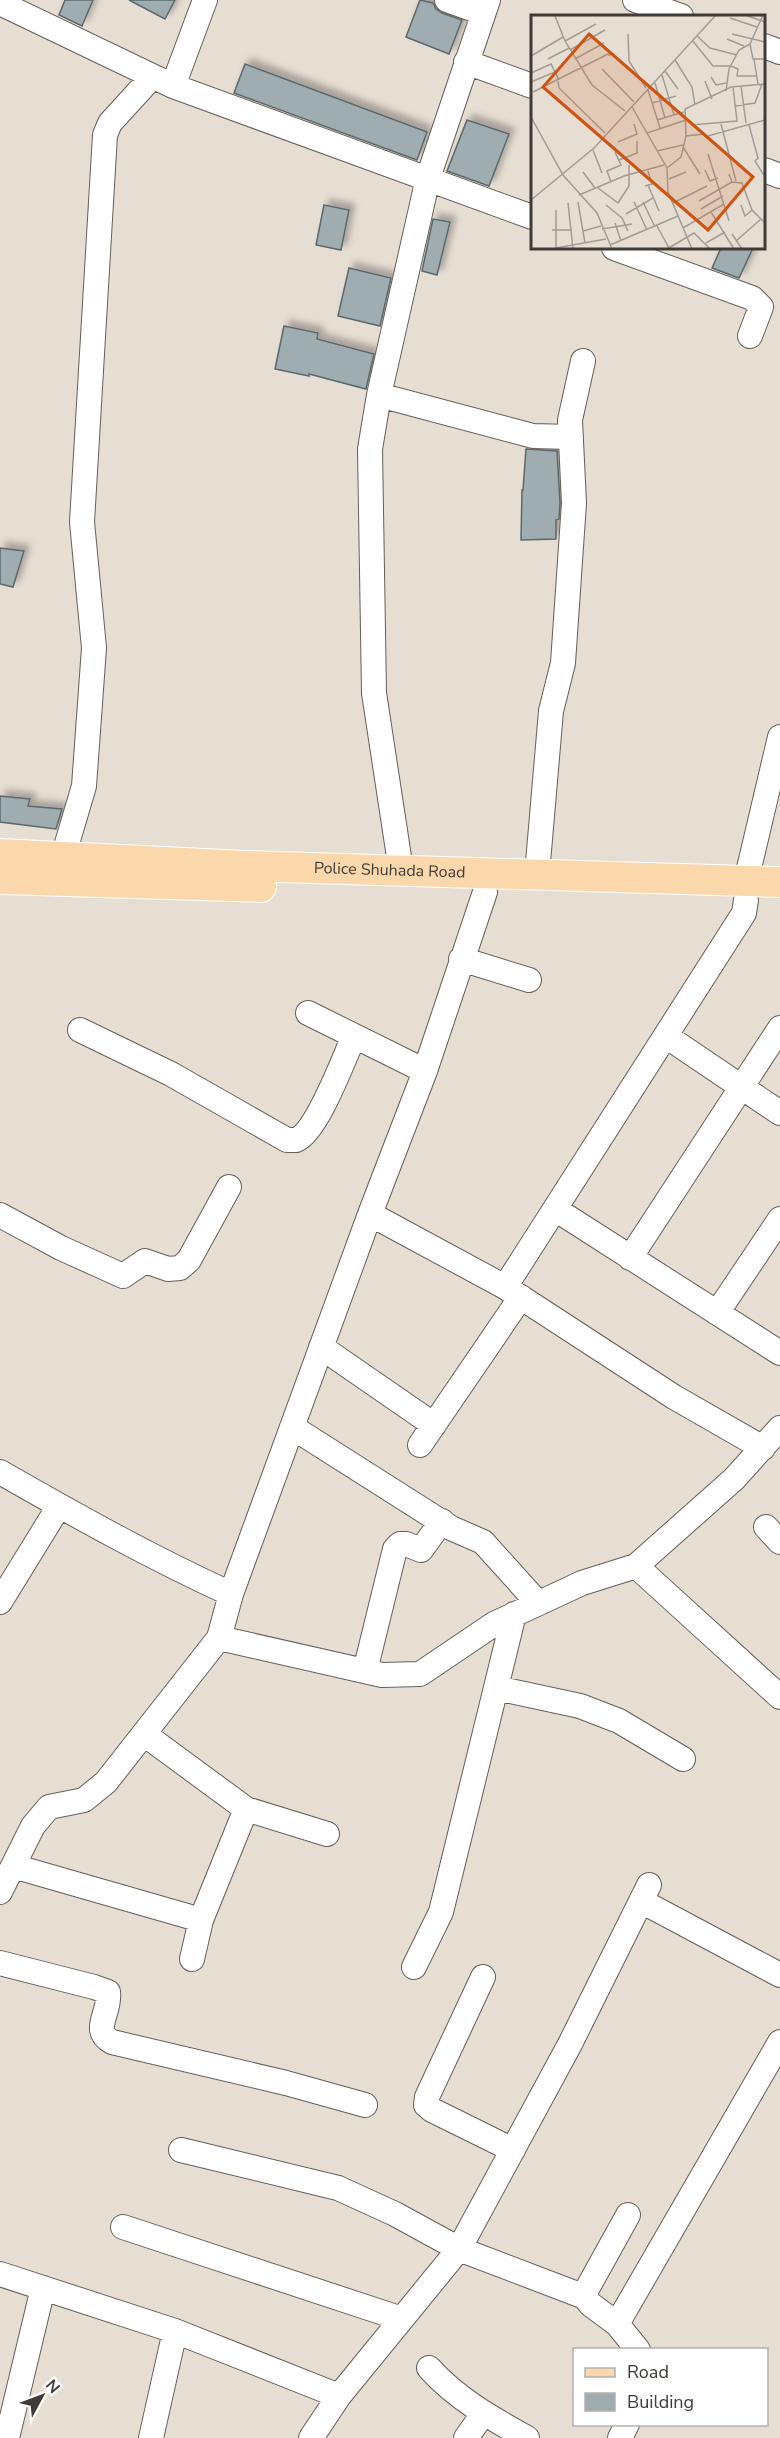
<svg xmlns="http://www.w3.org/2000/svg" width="780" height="2438" font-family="'Nunito Sans',sans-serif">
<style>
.building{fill:#9fadb1;stroke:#5b686c;stroke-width:1.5;filter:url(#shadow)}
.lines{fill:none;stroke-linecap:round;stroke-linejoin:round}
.minor-casing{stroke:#675f56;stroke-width:26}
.major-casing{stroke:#fff;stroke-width:32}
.minor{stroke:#fff;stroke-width:24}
.major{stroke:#fbd7ac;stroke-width:30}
.labels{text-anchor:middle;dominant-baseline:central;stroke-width:6;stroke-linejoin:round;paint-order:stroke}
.street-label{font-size:16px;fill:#3f3b37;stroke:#fff}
.inset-road{fill:none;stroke:#a39c95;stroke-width:1.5}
.view{fill:#cf5412;fill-opacity:0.15;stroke:#cf5412;stroke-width:3}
.inset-edge{fill:none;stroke:#3f3b37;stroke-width:3}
</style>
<defs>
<filter id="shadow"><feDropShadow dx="5.5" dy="-5.5" stdDeviation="3" flood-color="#0004"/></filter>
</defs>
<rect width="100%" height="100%" fill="#e6ddd3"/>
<!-- building -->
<path class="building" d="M65,0h28l-11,26 -23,-11z
M129,0h46l-10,19z
M420,0l13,3 3,6 6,4 20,7 -13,34 -43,-17z
M245,64l182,68 -10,28 -183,-67z
M467,120l42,14 -20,52 -42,-15z
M324,205l25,5 -8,40 -25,-5z
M433,219l17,3 -13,53 -15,-4z
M721,248h32l-14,30 -27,-10z
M349,268l42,10 -11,48 -42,-10z
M284,326l34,7 -1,6 57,15 -8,35 -57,-15v2l-34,-7z
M526,449l31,2 3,52 -1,16 -3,1v19l-35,1 1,-50h1z
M0,548l24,3 -11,36 -13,-3z
M0,796l30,3 -2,7 34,3 -6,20 -56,-7z"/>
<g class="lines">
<defs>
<path id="minor" d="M447,0l36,13
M635,0l46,16
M0,3l173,83 359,131
M764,46l16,6
M466,62l66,24
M173,86l32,-86
M764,170l16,6
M614,248l138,50 9,9 -11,29
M379,395l154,41 38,1
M63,857l21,-71 10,-138 -12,-126 23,-387 5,-12 42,-46
M401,870l-27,-177 -4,-244 9,-54 49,-217 60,-178
M537,874l14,-163 12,-48 11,-160 -4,-83 13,-59
M746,881l34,-144
M461,959l68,21
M308,1013l117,58
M80,1030l91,44 116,66c2,0 7,0 9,0 21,-8 48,-82 58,-104
M666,1036l114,77
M555,1209l225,144
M370,1214l135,73 169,110 89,51
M0,1215l61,33 62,28 22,-15 23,8 12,-1 9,-8 40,-73
M630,1258l150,-230
M505,1287l239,-374 2,-13
M717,1313l63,-94
M321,1347l113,78
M292,1427l159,101 32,14 55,61
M420,1445l101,-148
M0,1472c75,43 152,86 231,122
M766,1527l14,15
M636,1566l144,131
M0,1602l59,-96
M219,1638l163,37 38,-1 74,-50 88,-41 54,-17 98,-87 46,-51
M365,1671l30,-122 5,-5h6l15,6 21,-29
M496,1688l84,18 39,15 64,38
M144,1734l102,75 81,25
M13,1866l188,54
M0,1892l33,-66 16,-19 35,-7 22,-18 113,-144 12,-44 139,-380 55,-143 60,-179
M641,1901l139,74
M192,1959l9,-39 45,-111
M0,1963l94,24 14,5c3,21 -18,38 4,50l174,41 79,22
M414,1967l27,-55 73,-298
M483,1977l-56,120 -1,8 6,5 81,40
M181,2150l157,38 57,26 64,35 126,48
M628,2215l-41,74 -2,8 5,7 27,20 21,26
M123,2227l279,92
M0,2274l175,57 164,65
M617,2324l163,-282
M429,2368c28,31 62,50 98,70
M7,2438l36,-150
M151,2438l24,-107
M311,2438l28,-42 120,-147 111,-205 79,-159
M466,2438l17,-24
M620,2438l7,-14"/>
<g id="major">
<path id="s1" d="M0,854l245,12 535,16"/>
<path d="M0,879l261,8"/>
</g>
</defs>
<!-- minor casing -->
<use href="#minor" class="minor-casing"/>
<!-- major casing -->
<use href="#major" class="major-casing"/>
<!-- minor -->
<use href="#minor" class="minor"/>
<!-- major -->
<use href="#major" class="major"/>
</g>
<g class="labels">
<!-- street labels -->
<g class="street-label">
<text stroke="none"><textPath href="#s1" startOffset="390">Police Shuhada Road</textPath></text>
</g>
</g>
<!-- overview -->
<g transform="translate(531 15)">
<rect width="234" height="234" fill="#e6ddd3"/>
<path class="inset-road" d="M214,0l20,7M24,1l10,25 27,44 33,26M199,3l27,9M97,19l1,27 17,27M201,19l33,8M166,21l13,12 27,7M196,24l17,7M161,25l21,26h18M34,26l31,-17M219,29l3,15h12M39,35l35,-20M0,41l32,-19M17,44l21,-11M44,44l29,-16M223,44l4,25M144,45l17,27 3,18M200,51l7,3 -1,7h20M71,54l32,33M134,56l13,18M0,58l20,-9 8,16M131,60l12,40M180,62l5,8 10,-2M27,66l1,7 46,45M174,66l7,18M0,67l24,-10M124,68l10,35M210,71l5,37M117,75l12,38M195,76l3,-22 10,-19 11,-6 13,-29M2,77l75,-38 2,2M121,88l24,-7M204,91l20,-3 7,-19M101,92l35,61 1,24 24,57M0,102l32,58 34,38 15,36M126,105l27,-8M190,109l15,57M160,110l46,-4 -4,-34M218,110l9,33 -3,3 10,16M116,118l39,-13M155,121l18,-2M177,121l57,-16M87,127l19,-8 -3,-10M152,132l17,27M62,135l9,23M126,136l26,-6M177,139l21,67M88,145l18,-7v-12M136,153l14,-11 5,-21 -1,-27 46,-22 34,-3M174,155l5,11 8,-3M52,157l12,16M198,159l3,8 10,1 10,27 13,13M138,164l17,-7M80,167l-4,-11 14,-6 -6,-13M117,170l11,26M114,171l7,-2 -4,-13M67,173l20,15 11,-17v-21M48,180l45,-19 40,-11M0,185l63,-52 122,-133M168,186l33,-19M47,187l7,41M103,187l13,28M112,187l12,25M37,188l5,46M142,188l34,-17M75,190l16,13 6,13M210,190l4,11 7,-6M170,194l22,-13M25,195v38M180,197l23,37M95,199l27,-16M84,208l6,18M126,211l12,22M152,213l41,-24M71,214l30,-5M21,215h20M52,216l18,-5M201,219l10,15M205,226l25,-22M175,228l19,-11M79,230l68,-29M25,233l50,-9M136,234l27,-16 16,16"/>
<path class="view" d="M58,19l164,143 -45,53 -165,-143z"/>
<rect width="234" height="234" class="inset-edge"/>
</g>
<!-- legend -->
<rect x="573" y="2348" width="195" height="78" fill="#ffffff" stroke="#b2b1af" stroke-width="1.5"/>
<rect x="585" y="2368" width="30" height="9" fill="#fbd7ac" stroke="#b2b1af" stroke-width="1.5"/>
<text x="627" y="2378" font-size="18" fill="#3f3b37">Road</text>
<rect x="585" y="2393" width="30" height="18" fill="#9fadb1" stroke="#b2b1af" stroke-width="1.5"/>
<text x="627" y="2408" font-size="18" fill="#3f3b37">Building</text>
<!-- north arrow -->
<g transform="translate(42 2396) rotate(49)" stroke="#ffffff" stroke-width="4.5" paint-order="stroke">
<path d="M0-4.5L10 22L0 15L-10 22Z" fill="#3f3b37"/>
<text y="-9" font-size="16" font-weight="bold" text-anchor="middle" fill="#3f3b37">N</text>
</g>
</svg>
